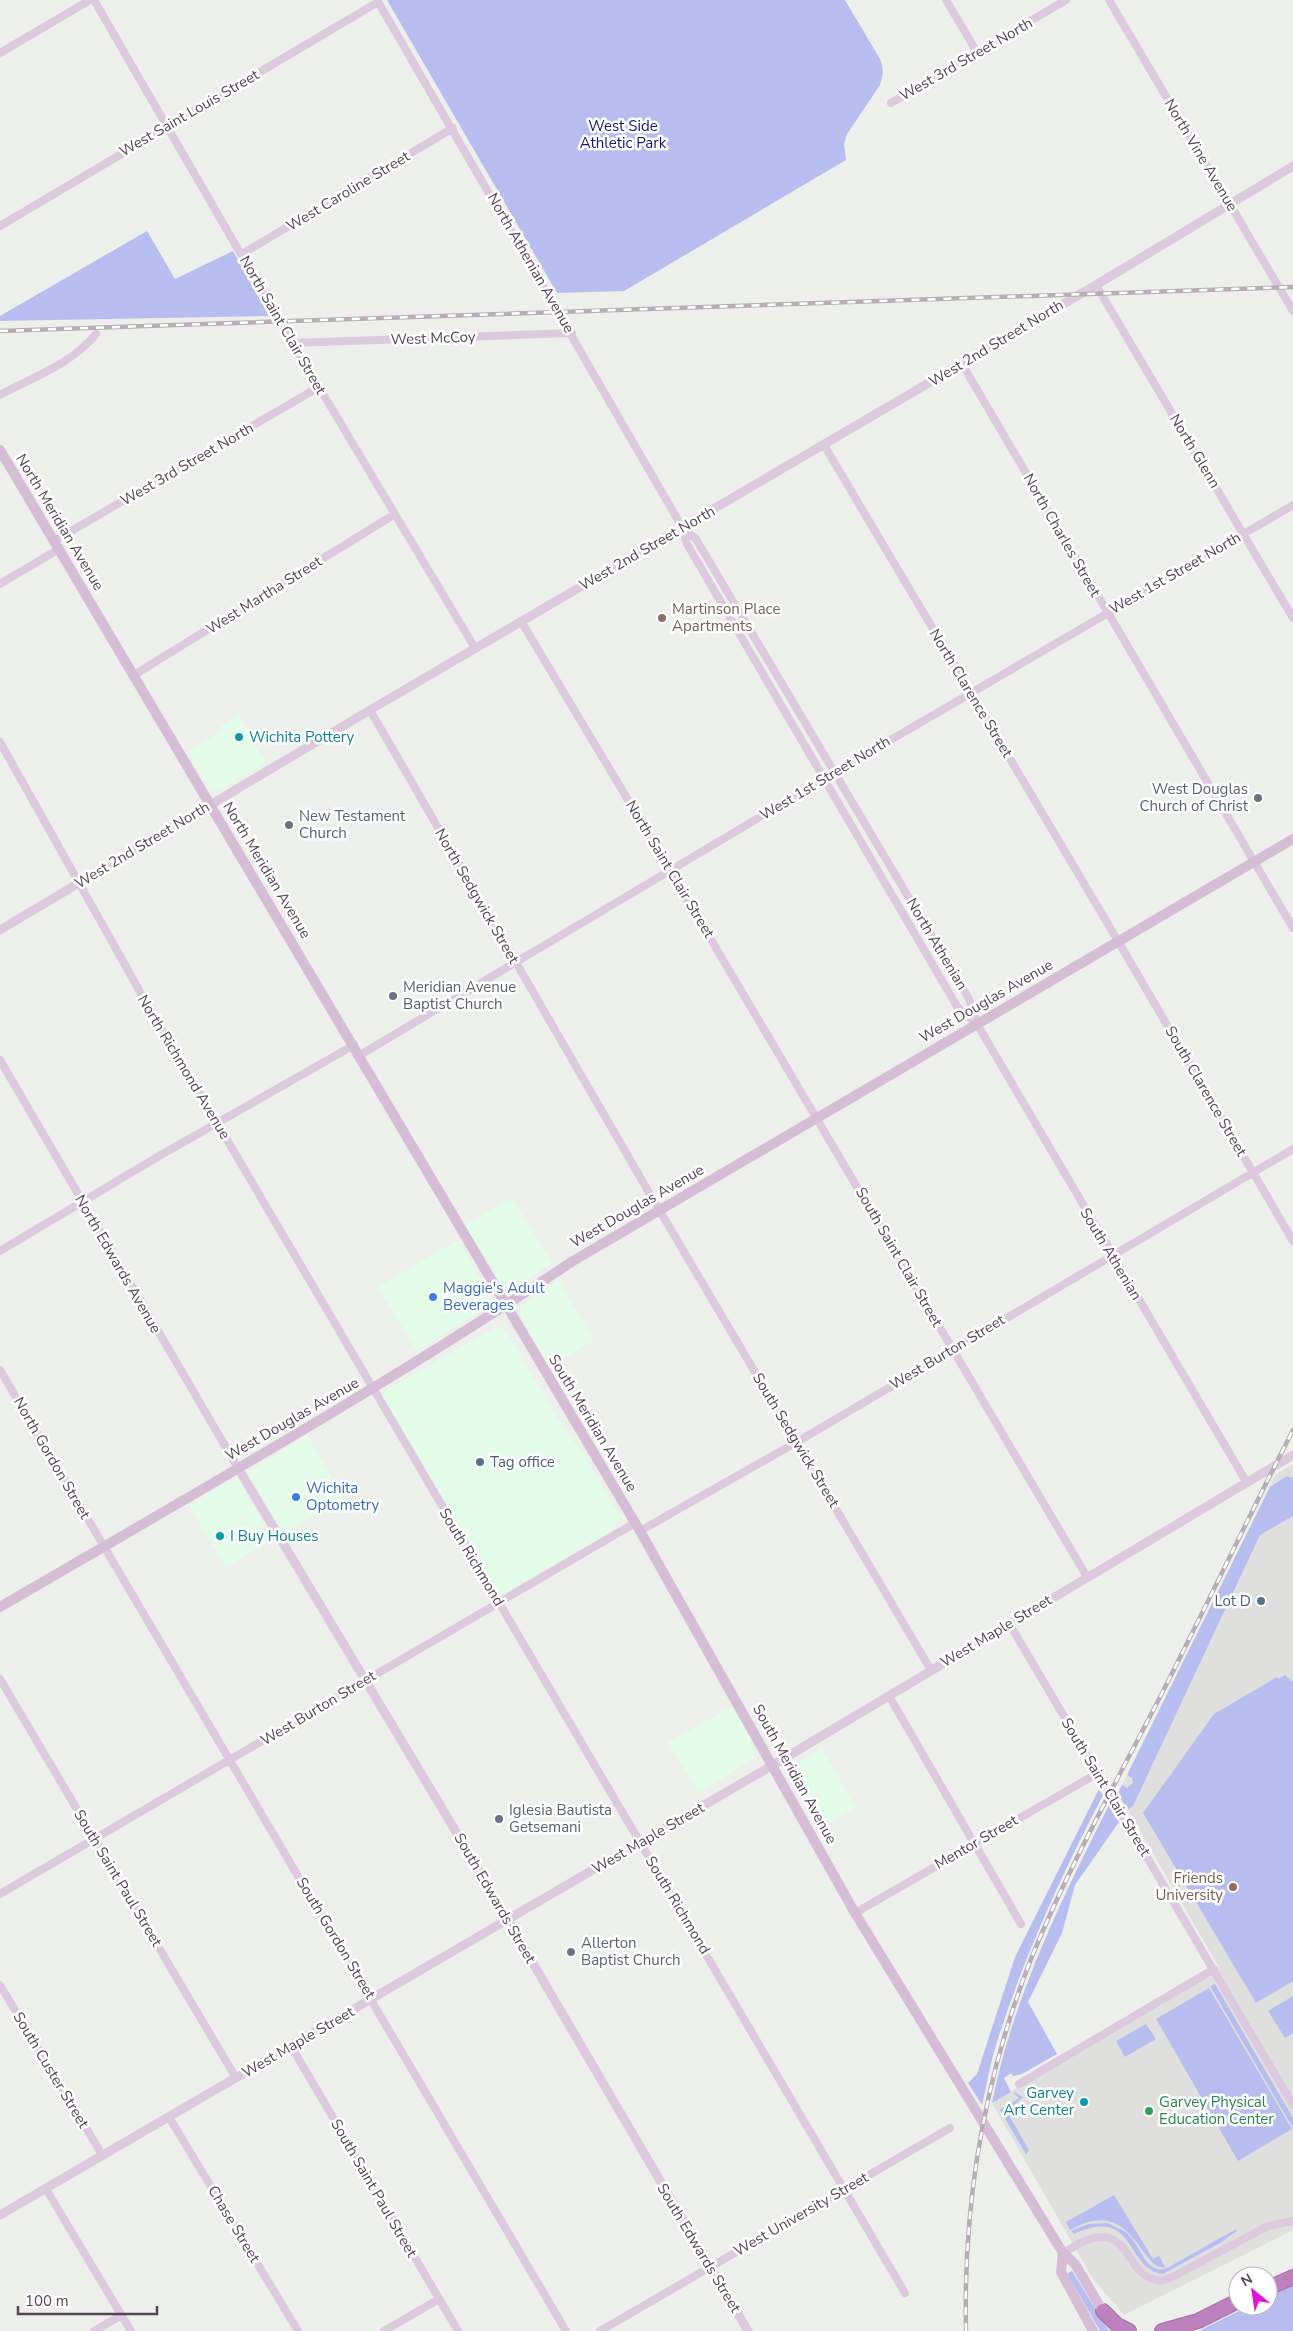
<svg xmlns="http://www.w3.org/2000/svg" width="1293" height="2331" font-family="'Nunito Sans',sans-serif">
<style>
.commercial{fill:#e2fce7}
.education{fill:#dfe0dd}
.green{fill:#b7beef}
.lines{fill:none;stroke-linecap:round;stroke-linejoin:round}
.motorway-casing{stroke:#a96ca8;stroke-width:16}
.minor{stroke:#dcc9dd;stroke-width:8}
.tertiary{stroke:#dcc9dd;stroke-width:9}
.secondary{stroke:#d6bdd6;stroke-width:10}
.motorway{stroke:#bd81bd;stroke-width:14}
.rail-casing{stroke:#b6adb6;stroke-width:4.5}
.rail{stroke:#fff;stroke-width:2.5;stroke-dasharray:8;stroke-linecap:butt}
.education-dot{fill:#8d6e63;stroke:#fff;stroke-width:2}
.culture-dot{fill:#0f9aa8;stroke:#fff;stroke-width:2}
.worship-dot{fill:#6b7280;stroke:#fff;stroke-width:2}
.shop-dot{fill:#3f7fe0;stroke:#fff;stroke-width:2}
.service-dot{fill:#5c6f8a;stroke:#fff;stroke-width:2}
.leisure-dot{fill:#2e9e5b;stroke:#fff;stroke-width:2}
.labels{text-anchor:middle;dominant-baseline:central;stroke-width:5;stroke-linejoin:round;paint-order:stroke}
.street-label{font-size:15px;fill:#584459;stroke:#fff}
.park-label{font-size:15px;fill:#13157c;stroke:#fff}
.education-label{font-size:15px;fill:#785e54;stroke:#fff;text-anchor:start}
.culture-label{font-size:15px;fill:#0d838f;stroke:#fff;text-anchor:start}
.worship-label{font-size:15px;fill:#5b616d;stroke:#fff;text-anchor:start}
.shop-label{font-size:15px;fill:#366cbe;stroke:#fff;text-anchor:start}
.service-label{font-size:15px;fill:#4e5e75;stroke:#fff;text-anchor:start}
.leisure-label{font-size:15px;fill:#27864d;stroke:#fff;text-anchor:start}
</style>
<rect width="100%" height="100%" fill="#edefeb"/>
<!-- commercial -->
<path class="commercial" d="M239,715l27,48 -42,25 -12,2 -4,-3 -21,-35 36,-22 -2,-4z
M512,1198l40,65 -32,21 -7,3h-7l-5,-4 -36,-58z
M458,1240l32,55v7l-7,8 -66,41 -39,-64z
M558,1280l36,60 -44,26 -29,-48 -1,-7 1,-5z
M497,1327l6,2 5,6 55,92 21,28 36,62 -8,13 -108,63h-5l-116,-196 3,-7z
M307,1435l36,63 -60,35 -35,-61z
M233,1479h4l3,3 32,58 -46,27 -37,-62z
M730,1708l4,1 19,34 3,11 -3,5 -54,34 -31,-51z
M822,1749l33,58 -36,22 -31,-54 2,-7z"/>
<!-- education -->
<path class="education" d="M1293,1464v766l-169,85 -31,-36 -101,-176 227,-136 -101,-174 158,-319z"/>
<!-- green -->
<path class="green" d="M387,0h458l35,59c4,10 3,16 0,26l-33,49 -3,10 2,16 -222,131 -67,2z
M147,231l28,48 58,-28 36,65 -269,5v-5z
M1287,1476l6,2v38l-33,19 -127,271 -4,3 -3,-1 -8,-15 4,-8 5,3 6,-5 -1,-5 -5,-3 143,-288z
M1285,1675l8,7v299l-37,22 -113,-190 71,-99 63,-37 1,2z
M1099,1789l4,6c-42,81 -80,163 -107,250 -6,19 -9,40 -14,60l-14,-22 9,-9 38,-117z
M1109,1805l10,17 -44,63 -13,48 -34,69 29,52 -35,20 -9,2 -2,-3 -7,5 7,14 -19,11c21,-106 69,-202 117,-298z
M1215,1984l78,134v10l-83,-142z
M1209,1988l83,141 -54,32 -82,-142z
M1293,1996v37l-8,5 -17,-27z
M1146,2024l10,15 -31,18 -9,-16z
M1015,2092l8,5 -16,15 22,38 -3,4 -26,-44 19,-12 -5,-4z
M1114,2195l39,64 6,-3 6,11c-24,6 -32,-74 -95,-37l-4,-8z
M1108,2223c7,4 16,7 21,12 12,12 18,41 38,33l69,-39 1,2 -17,12 -57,31c-38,-4 -26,-69 -89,-40l-3,-3 17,-7z
M1072,2271l37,60h-9l-31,-54 -1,-4z
M1293,2285v46h-94l50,-25h19v-10z"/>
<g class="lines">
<defs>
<path id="motorway" d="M1268,2288l25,-11
M1103,2311l14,14 12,6
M1162,2331l36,-10 40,-20"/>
</defs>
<!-- motorway casing -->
<use href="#motorway" class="motorway-casing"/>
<!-- minor -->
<path class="minor" d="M94,0l186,322 195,326
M377,0l305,527 5,17 271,464 19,16
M946,0l32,54
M1109,0l184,311
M0,53l90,-53
M891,103l175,-103
M0,226l378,-224
M242,254l211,-126
M1096,285l197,333
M293,343l279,-10
M962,364l331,564
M0,395c32,-17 73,-32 96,-61
M824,445l294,496 175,300
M682,527l14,12 273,460 8,25 270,459
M54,541l265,-154
M0,584l59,-35
M521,621l149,249 417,707
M134,675l261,-161
M370,710l281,486 280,474
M0,742l143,255 762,1296
M360,1055l474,-282 459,-268
M0,1060l238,408
M0,1251l159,-95 195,-111
M0,1370l566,961
M640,1531l157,-89 496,-293
M1009,1623l284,482
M0,1679l236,399
M889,1696l132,228
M0,1894l635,-371
M855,1913l243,-140
M0,1985l103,171
M291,2046l167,285
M1019,2084l195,-115
M169,2117l129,214
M46,2189l85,142
M1063,2253c8,-4 18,-12 27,-14 41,-11 36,35 66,41 7,2 16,-3 22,-6l90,-48 25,-5
M94,2331l28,-16
M384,2331l55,-32
M600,2331l350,-203"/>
<!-- tertiary -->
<path class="tertiary" d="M0,930l370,-220 726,-425 197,-119
M238,1468l217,362 293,501
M0,2215l773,-450 520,-310"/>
<!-- secondary -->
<path class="secondary" d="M0,450l640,1081 215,382 208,340 12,11 30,51
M0,1607c192,-112 387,-222 573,-346l720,-422
M1063,2253l-2,19 32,59"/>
<!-- motorway -->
<use href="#motorway" class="motorway"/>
<defs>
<path id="rail" d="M0,331l1293,-44
M966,2331c-3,-129 19,-257 67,-377 36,-87 82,-170 125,-253 46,-90 89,-181 135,-271"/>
</defs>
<!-- rail casing -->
<use href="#rail" class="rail-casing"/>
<!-- rail -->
<use href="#rail" class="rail"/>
</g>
<!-- markers -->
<g class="education-dot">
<circle cx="662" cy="618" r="5"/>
<circle cx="1233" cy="1887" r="5"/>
</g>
<g class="culture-dot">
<circle cx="239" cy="737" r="5"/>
<circle cx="220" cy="1536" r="5"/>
<circle cx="1084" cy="2102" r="5"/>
</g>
<g class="worship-dot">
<circle cx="1258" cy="798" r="5"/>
<circle cx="289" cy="825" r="5"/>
<circle cx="393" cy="996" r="5"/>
<circle cx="499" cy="1819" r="5"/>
<circle cx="571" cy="1952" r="5"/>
</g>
<g class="shop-dot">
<circle cx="433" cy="1297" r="5"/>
<circle cx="296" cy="1497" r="5"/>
</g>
<g class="service-dot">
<circle cx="480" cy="1462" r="5"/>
<circle cx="1261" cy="1601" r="5"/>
</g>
<circle class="leisure-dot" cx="1149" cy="2111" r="5"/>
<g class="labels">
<!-- street labels -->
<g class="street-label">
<text transform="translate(966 59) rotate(-30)">West 3rd Street North</text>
<text transform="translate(189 113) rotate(-30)">West Saint Louis Street</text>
<text transform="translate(1201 155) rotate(59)">North Vine Avenue</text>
<text transform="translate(348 191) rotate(-31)">West Caroline Street</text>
<text transform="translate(531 263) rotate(60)">North Athenian Avenue</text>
<text transform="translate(283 325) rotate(60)">North Saint Clair Street</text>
<text transform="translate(433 338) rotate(-2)">West McCoy</text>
<text transform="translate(996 343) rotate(-31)">West 2nd Street North</text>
<text transform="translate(1195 451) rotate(59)">North Glenn</text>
<text transform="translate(187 464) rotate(-30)">West 3rd Street North</text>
<text transform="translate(60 522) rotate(59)">North Meridian Avenue</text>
<text transform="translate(1062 535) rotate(60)">North Charles Street</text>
<text transform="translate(647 548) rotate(-30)">West 2nd Street North</text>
<text transform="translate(1175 573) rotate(-30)">West 1st Street North</text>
<text transform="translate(264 595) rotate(-32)">West Martha Street</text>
<text transform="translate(971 693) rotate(59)">North Clarence Street</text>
<text transform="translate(825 778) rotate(-31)">West 1st Street North</text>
<text transform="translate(142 845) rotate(-31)">West 2nd Street North</text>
<text transform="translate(670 869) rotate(59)">North Saint Clair Street</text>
<text transform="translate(267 870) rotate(59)">North Meridian Avenue</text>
<text transform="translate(477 896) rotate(60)">North Sedgwick Street</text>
<text transform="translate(937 944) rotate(59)">North Athenian</text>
<text transform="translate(986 1001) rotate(-30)">West Douglas Avenue</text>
<text transform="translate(184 1067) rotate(59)">North Richmond Avenue</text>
<text transform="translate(1206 1091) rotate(60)">South Clarence Street</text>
<text transform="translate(637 1206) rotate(-30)">West Douglas Avenue</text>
<text transform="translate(1111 1254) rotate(59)">South Athenian</text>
<text transform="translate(899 1257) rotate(60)">South Saint Clair Street</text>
<text transform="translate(118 1264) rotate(60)">North Edwards Avenue</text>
<text transform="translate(947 1352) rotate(-31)">West Burton Street</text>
<text transform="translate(292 1419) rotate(-30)">West Douglas Avenue</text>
<text transform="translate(593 1423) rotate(59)">South Meridian Avenue</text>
<text transform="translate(796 1440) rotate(59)">South Sedgwick Street</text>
<text transform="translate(52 1458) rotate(60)">North Gordon Street</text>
<text transform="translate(472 1557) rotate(59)">South Richmond</text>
<text transform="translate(996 1631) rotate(-31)">West Maple Street</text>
<text transform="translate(318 1708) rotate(-31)">West Burton Street</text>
<text transform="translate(795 1774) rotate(61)">South Meridian Avenue</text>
<text transform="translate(1106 1787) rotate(59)">South Saint Clair Street</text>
<text transform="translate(648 1838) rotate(-30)">West Maple Street</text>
<text transform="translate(976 1842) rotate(-30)">Mentor Street</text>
<text transform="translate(118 1878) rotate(59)">South Saint Paul Street</text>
<text transform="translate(495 1898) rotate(60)">South Edwards Street</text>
<text transform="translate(678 1905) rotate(59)">South Richmond</text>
<text transform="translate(336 1938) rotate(59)">South Gordon Street</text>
<text transform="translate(298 2042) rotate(-30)">West Maple Street</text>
<text transform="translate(51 2070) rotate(59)">South Custer Street</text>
<text transform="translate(374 2188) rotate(60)">South Saint Paul Street</text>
<text transform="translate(801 2214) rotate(-30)">West University Street</text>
<text transform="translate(234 2224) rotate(59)">Chase Street</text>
<text transform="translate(699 2248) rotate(59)">South Edwards Street</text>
</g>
<!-- park labels -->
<g class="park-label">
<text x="623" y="126">West Side<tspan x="623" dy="17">Athletic Park</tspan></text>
</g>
<!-- education labels -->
<g class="education-label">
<text x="672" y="609">Martinson Place<tspan x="672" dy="17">Apartments</tspan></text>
<text x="1223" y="1878" text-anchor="end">Friends<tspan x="1223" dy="17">University</tspan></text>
</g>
<!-- culture labels -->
<g class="culture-label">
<text x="249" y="737">Wichita Pottery</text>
<text x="230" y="1536">I Buy Houses</text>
<text x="1074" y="2093" text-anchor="end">Garvey<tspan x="1074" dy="17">Art Center</tspan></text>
</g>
<!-- worship labels -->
<g class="worship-label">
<text x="1248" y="789" text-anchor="end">West Douglas<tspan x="1248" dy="17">Church of Christ</tspan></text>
<text x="299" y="816">New Testament<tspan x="299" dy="17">Church</tspan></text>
<text x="403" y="987">Meridian Avenue<tspan x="403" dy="17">Baptist Church</tspan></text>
<text x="509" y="1810">Iglesia Bautista<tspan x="509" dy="17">Getsemani</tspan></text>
<text x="581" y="1943">Allerton<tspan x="581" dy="17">Baptist Church</tspan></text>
</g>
<!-- shop labels -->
<g class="shop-label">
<text x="443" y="1288">Maggie's Adult<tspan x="443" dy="17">Beverages</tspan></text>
<text x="306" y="1488">Wichita<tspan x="306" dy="17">Optometry</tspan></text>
</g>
<!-- service labels -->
<g class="service-label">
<text x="490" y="1462">Tag office</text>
<text x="1251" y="1601" text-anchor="end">Lot D</text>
</g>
<!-- leisure labels -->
<g class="leisure-label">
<text x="1159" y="2102">Garvey Physical<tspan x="1159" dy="17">Education Center</tspan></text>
</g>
</g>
<!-- north arrow -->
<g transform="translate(1253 2291) rotate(330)"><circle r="24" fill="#ffffff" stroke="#bcb4bd"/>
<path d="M0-4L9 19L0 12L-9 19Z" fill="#e113d7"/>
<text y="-8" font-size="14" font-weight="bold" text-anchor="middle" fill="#584459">N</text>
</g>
<!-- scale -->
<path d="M18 2306v8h139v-8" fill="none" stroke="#584459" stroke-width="2.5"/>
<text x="25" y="2306" font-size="15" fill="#584459" stroke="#ffffff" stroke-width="4" paint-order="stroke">100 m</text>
</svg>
